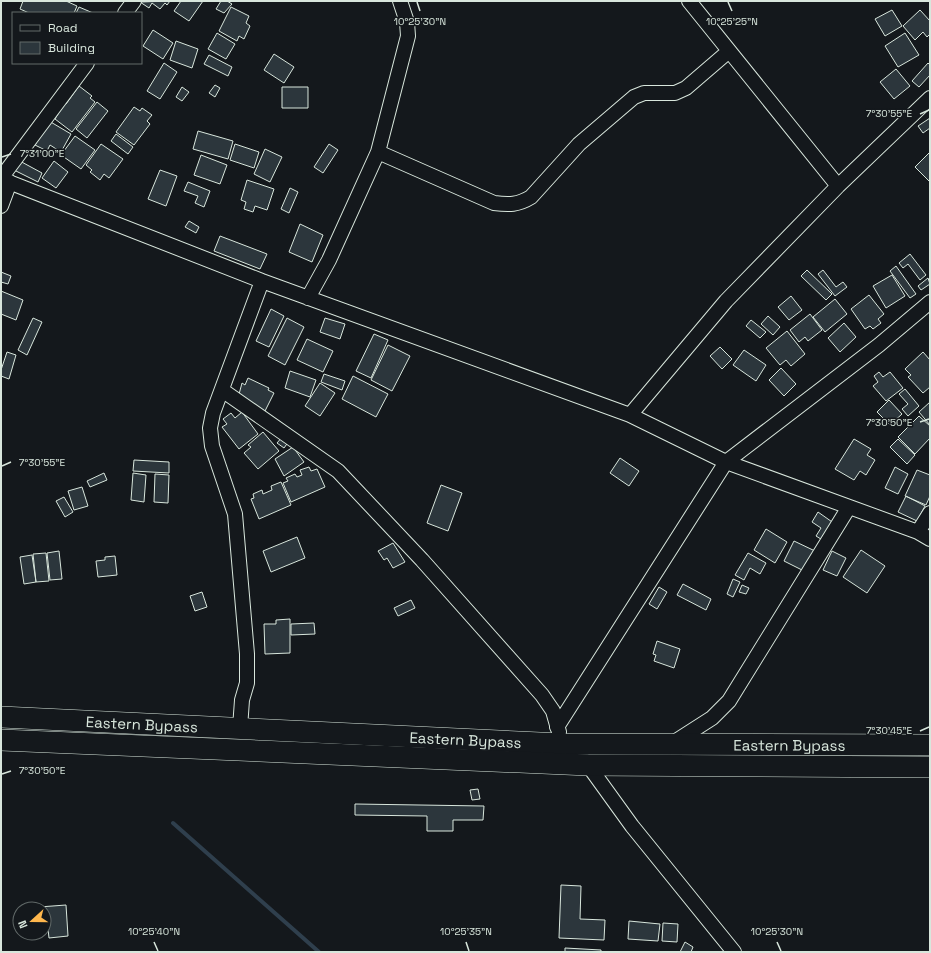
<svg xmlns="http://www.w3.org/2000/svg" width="931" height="953" font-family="'Space Grotesk',sans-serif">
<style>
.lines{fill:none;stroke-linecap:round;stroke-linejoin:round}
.stream{stroke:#2f3f4d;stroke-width:4}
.building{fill:#2c363c;stroke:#d8e6dc}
.minor-casing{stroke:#d8e6dc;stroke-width:16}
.highway-casing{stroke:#d8e6dc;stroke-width:22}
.minor{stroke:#14181c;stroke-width:14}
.highway{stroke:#14181c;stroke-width:21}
.ticks{fill:none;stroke:#d8e6dc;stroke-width:1.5}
.labels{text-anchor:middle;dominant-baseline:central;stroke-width:3;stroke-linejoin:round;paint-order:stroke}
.street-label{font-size:15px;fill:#d8e6dc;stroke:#14181c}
.ticks-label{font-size:10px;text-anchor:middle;fill:#d8e6dc;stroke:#14181c;stroke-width:3;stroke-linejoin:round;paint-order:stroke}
</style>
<rect width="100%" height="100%" fill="#14181c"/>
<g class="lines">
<!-- stream -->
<path class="stream" d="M173,823l146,129"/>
</g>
<!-- building -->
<path class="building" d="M23,1h43l11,5 -3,7h-45l-9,-4z
M170,1l-3,4 -2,-2 -5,6 -8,-6 -3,5 -9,-6z
M181,1h22l-14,20 -15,-10z
M221,1h6l5,3 -8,9 -8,-4z
M79,7l14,6h-17z
M231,7l18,9 -3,7 4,3 -6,13 -5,-3 -2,5 -18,-10z
M892,10l10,16 -17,10 -10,-17z
M920,10l10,11v13l-3,3 -4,-5 -8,8 -12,-14z
M153,30l20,13 -10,16 -20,-13z
M217,33l18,11 -9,15 -18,-10z
M905,33l14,22 -21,12 -13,-21z
M176,41l22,8 -6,19 -22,-8z
M274,54l20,13 -10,16 -20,-13z
M209,55l23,12 -4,9 -24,-12z
M164,63l13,9 -17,27 -13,-8z
M928,63l2,2v10l-11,12 -7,-6z
M896,69l14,17 -16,13 -14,-17z
M215,85l5,3 -5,9 -6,-4z
M79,86l13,10 -2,2 5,4 -23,30 -17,-13 3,-5 -4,-3 7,-10 5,3z
M182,87l7,5 -7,9 -6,-4z
M282,87h26v21h-26z
M97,102l11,9 -21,27 -11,-9z
M134,107l6,4 2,-3 10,7 -5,6 3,3 -16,21 -18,-13z
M930,118v10l-7,5 -5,-7z
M49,121l22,13 -10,18 -11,-7 -3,6 -12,-6z
M198,131l35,10 -5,18 -35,-10z
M116,134l17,13 -5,7 -17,-13z
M75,136l20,14 -14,19 -20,-14z
M101,144l22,15 -14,19 -5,-4 -4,6 -10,-8 2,-2 -6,-5z
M235,144l24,8 -5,16 -24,-8z
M329,144l9,6 -15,23 -9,-6z
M265,149l17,8 -12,25 -16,-8z
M930,152v30l-15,-15z
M201,155l26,10 -7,19 -26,-9z
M18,160l24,13 -4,9 -24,-12z
M54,161l14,11 -12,16 -14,-10z
M160,170l17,6 -11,30 -18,-7z
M247,180l27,9 -7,21 -12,-4 -2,6 -9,-3 2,-7 -5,-2z
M188,182l22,9 -6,16 -9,-4 3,-7 -14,-5z
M290,188l8,4 -9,21 -8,-4z
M189,221l10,6 -3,6 -11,-6z
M300,224l23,11 -11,27 -23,-10z
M220,236l47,18 -7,15 -46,-18z
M910,254l16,21 -6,5 -12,-16 -5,4 -4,-5z
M896,266l20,28 -6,4 -20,-27z
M807,270l25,24 -6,6 -25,-24z
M823,270l13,17 7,-5 4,5 -12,9 -17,-22z
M1,272l10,4 -3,8 -7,-2z
M892,275l13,21 -19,12 -13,-22z
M928,278l2,6 -9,6 -3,-4z
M1,291l22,9 -7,20 -15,-6z
M869,295l15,19 -6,5 3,4 -8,6 -3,-3 -5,3 -14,-20z
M791,296l11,14 -13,10 -11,-13z
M835,299l12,15 -22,18 -12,-15z
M271,309l13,7 -15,31 -13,-6z
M810,314l12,16 -14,11 -3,-4 -6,5 -9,-12z
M768,316l12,11 -7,8 -12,-11z
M33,318l9,4 -15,33 -9,-5z
M287,318l17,9 -19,38 -17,-9z
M325,318l20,6 -5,15 -20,-7z
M751,320l15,12 -6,6 -14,-12z
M844,323l12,14 -16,15 -12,-14z
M787,331l18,23 -14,12 -5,-6 -6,5 -14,-17z
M374,334l14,6 -17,38 -15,-7z
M307,339l26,12 -10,21 -26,-12z
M388,345l22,11 -18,35 -21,-11z
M720,347l12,12 -10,10 -12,-13z
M744,350l22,15 -10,16 -23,-16z
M7,352l9,3 -7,24 -8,-3v-6z
M923,352l7,8v27l-7,6 -15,-16 3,-2 -6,-6z
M781,368l15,16 -12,12 -15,-16z
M290,371l26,9 -6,17 -25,-9z
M879,372l4,5 7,-5 13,16 -17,13 -13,-15 5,-4 -4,-6z
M324,374l21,7 -3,9 -21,-8z
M353,376l35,18 -12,23 -34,-18z
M248,378l21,10 -1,2 6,3 -9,18 -27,-13 4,-15 3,2z
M320,383l15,10 -15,23 -15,-10z
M905,389l14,17 -11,10 -6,-7 6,-5 -9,-10z
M889,400l13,14 -12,11 -13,-13z
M930,402v23l-11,-13z
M242,412l16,22 -19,15 -17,-22 5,-3 -4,-5 8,-6 4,5z
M919,416l11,10v12l-15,16 -17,-17z
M263,432l16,19 -21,18 -14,-16 7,-6 -3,-2z
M283,436l6,5 -5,7 -7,-5z
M854,439l17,10 -4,6 8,5 -9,15 -6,-4 -6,9 -19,-11z
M898,439l17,16 -8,9 -17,-17z
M293,447l11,15 -20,14 -9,-17z
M620,458l19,13 -10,15 -19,-13z
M134,460l35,2v11l-36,-2z
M309,467l2,4 6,-2 8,18 -34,15 -8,-19 5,-2 -2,-3 9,-4 2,3 5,-2 -2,-5z
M895,467l13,7 -10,20 -13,-6z
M917,470l13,5v21l-4,9 -21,-9z
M104,473l3,7 -17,7 -3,-6z
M133,473l13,2 -2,27 -13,-2z
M155,474l14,1 -1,28 -14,-1z
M281,482l10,23 -32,14 -8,-20 3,-1 -1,-4 9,-4 1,4 9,-4 -1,-4z
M441,485l21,8 -14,38 -21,-8z
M82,487l6,19 -14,4 -6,-19z
M906,496l19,10 -8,15 -19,-9z
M64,497l9,15 -8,5 -9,-16z
M818,512l17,12 -11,17 -8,-5 5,-8 -9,-6z
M766,529l21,13 -12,21 -21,-13z
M297,537l8,21 -34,14 -8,-21z
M794,541l21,10 -9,21 -22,-11z
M393,543l12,19 -12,6 -6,-10 -3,2 -6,-9z
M861,550l24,16 -18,27 -24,-16z
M59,551l3,28 -12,1 -3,-27z
M832,551l14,7 -9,18 -14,-6z
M46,553l3,28 -13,1 -3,-28z
M748,553l18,10 -6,11 -10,-6 -6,12 -9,-5z
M32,555l4,27 -12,2 -4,-27z
M115,556l2,19 -19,2 -2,-16 9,-1v-3z
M733,579l7,3 -7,15 -6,-3z
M683,584l28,15 -5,11 -29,-15z
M742,585l7,3 -3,6 -7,-2z
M659,587l8,5 -10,17 -8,-5z
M202,592l5,15 -12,4 -5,-15z
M411,600l4,8 -17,8 -4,-8z
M290,619v34l-25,1 -1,-30h12v-4z
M314,623l1,11 -24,1v-11z
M657,641l23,8 -6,19 -20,-7 2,-6 -3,-1z
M478,789l2,10 -8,1 -2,-10z
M355,804l129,2 -1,14h-30v11h-26v-15l-72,-1z
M561,885l20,1 -1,33 25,1 -1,20 -45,-2z
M66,905l2,31 -19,2 -1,-9h-4v-20h-5v-2z
M629,921l31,3 -2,17 -30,-2z
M663,923l15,1 -1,18 -15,-1z
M685,942l8,5 -2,5h-11z
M565,948l36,2v2h-36z"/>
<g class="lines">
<defs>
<path id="minor" d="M689,1l149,185
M125,13l9,-12
M378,152l116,51c15,2 24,2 37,-6l48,-53 55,-47 10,-4h31l11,-5 43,-37
M1,178l86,-115
M1,179l261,102 368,134 96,47 192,70 12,7
M1,206l9,-24
M308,298l21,-38 49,-108 30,-116 -1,-14 -7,-21
M222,390l116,81 84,89 120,135 11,16 6,21
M630,415l96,-114 112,-115 92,-88
M918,532l12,-19
M557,727l169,-265 153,-117 51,-43
M240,728l2,-28 5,-17v-29l-12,-140 -23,-68 -2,-18 3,-15 49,-132
M673,743l39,-25 17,-17 120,-194
M588,765l44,61 102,126"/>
<g id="highway">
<path id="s1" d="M1,717l561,27 368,1"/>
<path d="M1,740l587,25 342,2"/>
</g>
</defs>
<!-- minor casing -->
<use href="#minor" class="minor-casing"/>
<!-- highway casing -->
<use href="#highway" class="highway-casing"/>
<!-- minor -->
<use href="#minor" class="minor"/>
<!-- highway -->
<use href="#highway" class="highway"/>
</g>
<!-- ticks -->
<path class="ticks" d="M417,2l3,9M728,2l4,9M920,114l9,-4M2,157l9,-3M920,422l9,-3M2,466l9,-4M920,731l9,-4M2,774l9,-3M154,942l4,9M466,942l3,9M777,942l4,9"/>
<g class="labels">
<!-- street labels -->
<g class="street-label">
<text stroke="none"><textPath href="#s1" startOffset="141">Eastern Bypass</textPath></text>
<text stroke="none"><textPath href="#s1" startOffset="465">Eastern Bypass</textPath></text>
<text stroke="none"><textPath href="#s1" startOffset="789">Eastern Bypass</textPath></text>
</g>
</g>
<g class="ticks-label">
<text x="420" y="25">10°25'30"N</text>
<text x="732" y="25">10°25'25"N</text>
<text x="889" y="117">7°30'55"E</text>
<text x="42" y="157">7°31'00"E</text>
<text x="889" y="426">7°30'50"E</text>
<text x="42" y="466">7°30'55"E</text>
<text x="889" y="734">7°30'45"E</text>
<text x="42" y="774">7°30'50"E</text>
<text x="154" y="935">10°25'40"N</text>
<text x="466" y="935">10°25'35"N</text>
<text x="777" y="935">10°25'30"N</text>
</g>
<!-- border -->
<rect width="931" height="953" fill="none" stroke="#d8e6dc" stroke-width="4"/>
<!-- legend -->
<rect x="12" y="12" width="130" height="52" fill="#14181c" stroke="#626a69"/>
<rect x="20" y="25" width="20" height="6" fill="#14181c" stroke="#626a69"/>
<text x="48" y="32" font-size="12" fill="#d8e6dc">Road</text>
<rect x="20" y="42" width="20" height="12" fill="#2c363c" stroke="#626a69"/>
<text x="48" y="52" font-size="12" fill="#d8e6dc">Building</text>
<!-- north arrow -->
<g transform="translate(32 921) rotate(249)"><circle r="19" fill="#14181c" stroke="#626a69"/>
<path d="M0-3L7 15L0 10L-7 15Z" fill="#ffb74d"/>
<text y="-6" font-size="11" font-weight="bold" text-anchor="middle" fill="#d8e6dc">N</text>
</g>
</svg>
